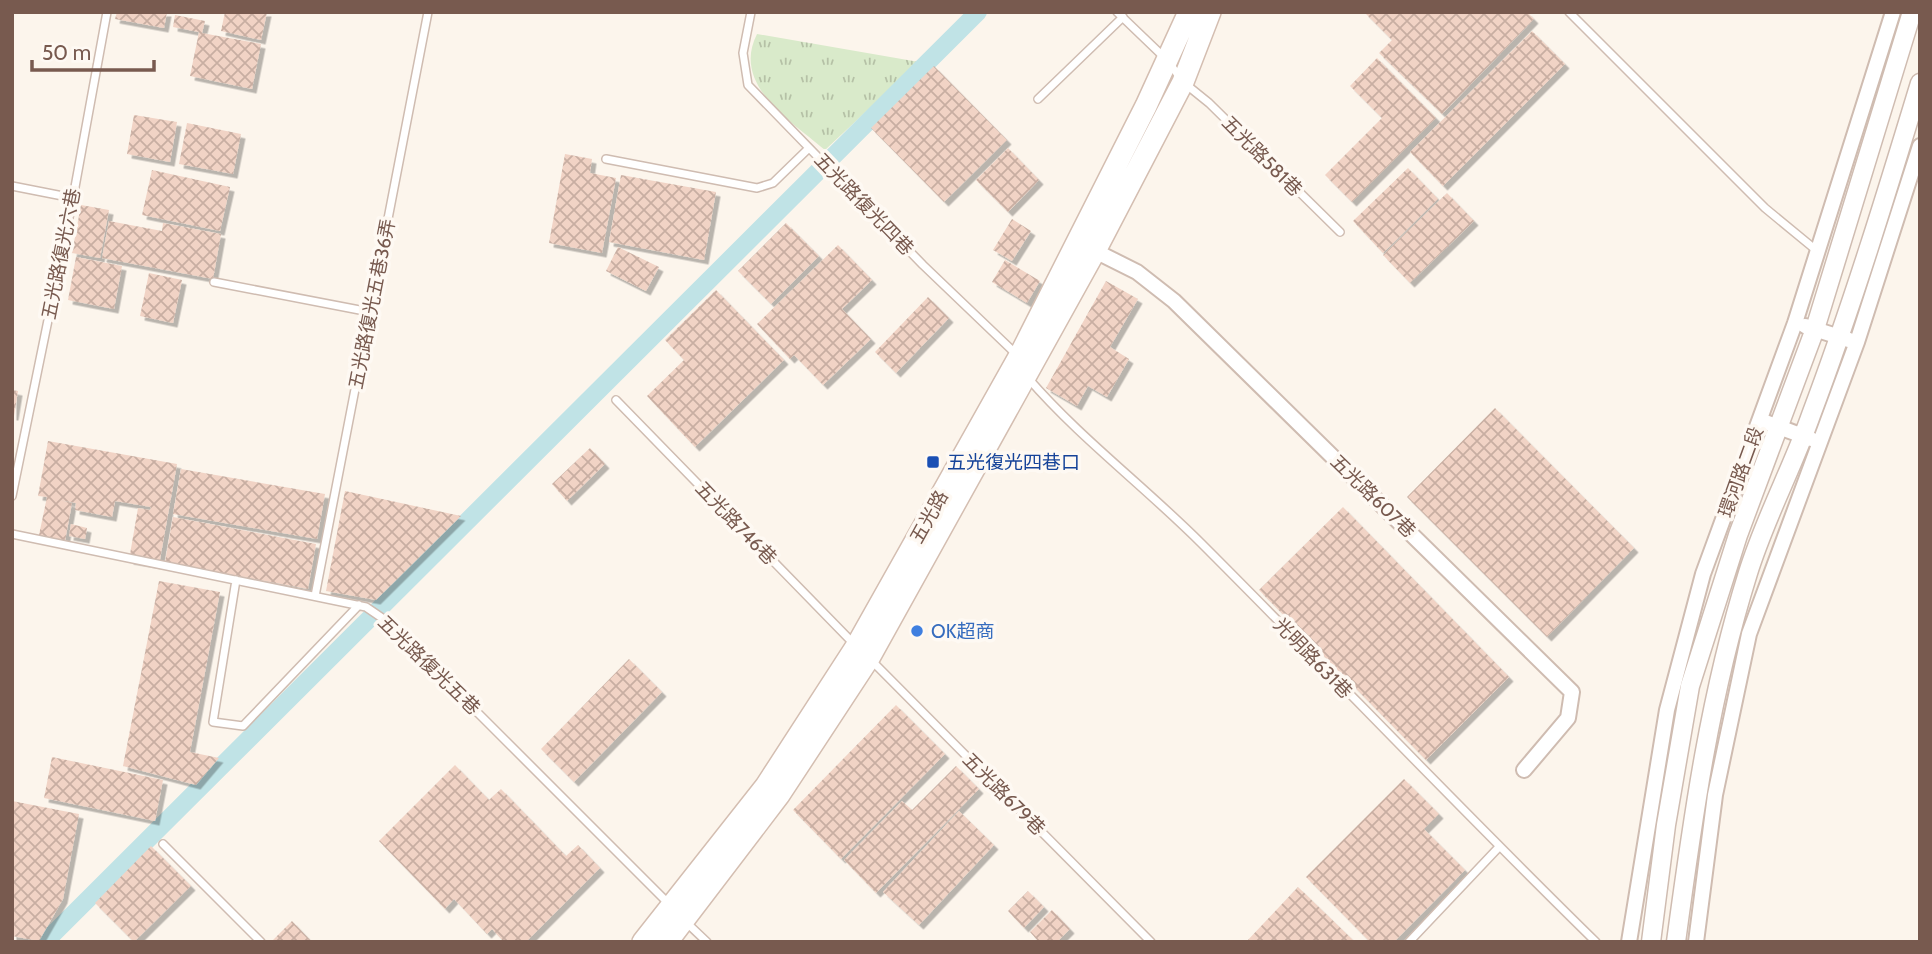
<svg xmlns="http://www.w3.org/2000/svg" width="1932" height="954" font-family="Cabin,'Noto Sans TC',sans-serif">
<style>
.grass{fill:url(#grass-tufts)}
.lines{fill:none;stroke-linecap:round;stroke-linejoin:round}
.canal{stroke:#c0e3e6;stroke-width:18}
.building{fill:url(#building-cross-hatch);filter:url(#shadow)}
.service-casing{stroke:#cfbcb1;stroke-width:10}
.minor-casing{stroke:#cfbcb1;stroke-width:18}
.tertiary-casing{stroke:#cfbcb1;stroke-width:21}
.secondary-casing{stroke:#d4beb1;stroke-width:24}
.service{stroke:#fff;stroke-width:7}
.minor{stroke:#fff;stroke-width:14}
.tertiary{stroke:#fff;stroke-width:18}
.secondary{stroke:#fff;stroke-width:21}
.transit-dot{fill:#1a4fb4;stroke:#fef9f3;stroke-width:2.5}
.shop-dot{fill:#3f7fe0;stroke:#fef9f3;stroke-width:2.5}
.labels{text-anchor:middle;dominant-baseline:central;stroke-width:7;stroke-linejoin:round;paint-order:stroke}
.street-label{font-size:19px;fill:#785a4f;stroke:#fef9f3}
.transit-label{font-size:19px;fill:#164399;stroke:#fef9f3;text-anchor:start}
.shop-label{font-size:19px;fill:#366cbe;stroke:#fef9f3;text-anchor:start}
</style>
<defs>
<pattern id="grass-tufts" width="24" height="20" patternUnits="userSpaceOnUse" patternTransform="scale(1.75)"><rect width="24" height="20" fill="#d9eaca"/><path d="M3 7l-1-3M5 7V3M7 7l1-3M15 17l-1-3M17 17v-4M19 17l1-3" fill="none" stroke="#b5c1a6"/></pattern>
<pattern id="building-cross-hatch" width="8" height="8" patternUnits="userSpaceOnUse" patternTransform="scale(1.75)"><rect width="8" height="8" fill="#f1d3c5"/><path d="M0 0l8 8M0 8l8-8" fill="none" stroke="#c8aea2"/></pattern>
<filter id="shadow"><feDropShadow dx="4.5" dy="4.5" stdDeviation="0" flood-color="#0004"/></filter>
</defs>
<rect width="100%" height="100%" fill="#fcf5ec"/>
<!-- grass -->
<path class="grass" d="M757,34l162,28 -94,88c-34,-29 -94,-65 -68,-116z"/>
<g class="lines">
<!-- canal -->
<path class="canal" d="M45,942c311,-310 622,-620 933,-930"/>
</g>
<!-- building -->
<path class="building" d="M117,12h50l-3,16 -49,-9z
M225,12h42l-6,28 -40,-9z
M1364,12h163l7,7 -92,95 -63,-61 13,-13z
M175,15l30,6 -3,12 59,11 -9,45 -62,-13 9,-44 -26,-5z
M1532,31l33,33 -122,122 -33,-34z
M1377,58l59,60 -84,84 -27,-27 57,-57 -32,-32z
M934,66l73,74 -63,62 -73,-74z
M134,115l43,7 -7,40 -43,-8z
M187,123l54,11 -8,40 -54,-10z
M1008,148l31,32 -31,32 -32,-32z
M565,154l27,5 -2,14 26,5 -14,75 -53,-10z
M1408,168l30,31 -55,54 -30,-32z
M152,170l78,17 -10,44 -78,-16z
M621,175l95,17 -12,68 -95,-18z
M1447,193l27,28 -64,62 -27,-28z
M81,205l28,5 -9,48 -28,-5z
M1012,219l19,12 -19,30 -19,-11z
M109,221l53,10 1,-8 58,11 -8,45 -111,-21z
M786,223l33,33 -48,48 -33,-33z
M838,245l34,35 -30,29 29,30 -48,46 -29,-30 -4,4 -33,-35z
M618,247l41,20 -13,24 -40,-20z
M76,257l46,9 -8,43 -46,-9z
M1005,260l35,21 -13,22 -35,-21z
M149,273l33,7 -9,43 -33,-7z
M1106,281l32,18 -28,48 19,12 -22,38 -19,-11 -11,20 -31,-18z
M716,290l68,70 -89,87 -48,-51 37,-36 -19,-20z
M928,297l21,21 -53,55 -21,-21z
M12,390l6,1 -4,25h-2z
M1495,408l139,140 -87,89 -140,-140z
M48,441l129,23 -18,101 -30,-5 9,-52 12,2 1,-3 -36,-6 -3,16 -37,-7 1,-7 -17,-3 13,3 -7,38 -26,-6 8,-38 -9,-1z
M590,448l15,16 -38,37 -15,-17z
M181,469l144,25 -8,45 -144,-25z
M345,491l116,25 -85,84 -50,-9z
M1343,507l166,170 -83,83 -167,-170z
M173,517l143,27 -8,45 -143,-27z
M71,524l16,4 -2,11 -16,-3z
M159,581l61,11 -30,160 29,6 -23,27 -73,-19z
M629,659l33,33 -88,90 -33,-33z
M896,705l49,49 -104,105 -48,-49z
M52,757l111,23 -8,41 -111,-23z
M455,765l34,35 12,-11 65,67 12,-11 22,23 -74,74h-22l-12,-13 -5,5 -33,-35 -9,10 -66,-68z
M956,766l23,23 -103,104 -32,-33 58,-59 10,9z
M1404,779l35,35 -15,15 41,41 -71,72h-24l-64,-65z
M12,801l67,13 -16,85 -24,42 -27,-5z
M959,811l35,34 -75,80 -36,-33z
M151,846l40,40 -57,56 -39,-39z
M1298,887l57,55h-109z
M1028,891l16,16 -20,21 -16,-17z
M1052,910l18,19 -13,13h-18l-9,-10z
M292,921l20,21h-41z"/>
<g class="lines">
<defs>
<path id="service" d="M751,12l-8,41 5,32 175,180 94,90
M1117,12l51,49 15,21 26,21 131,129
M1569,12l196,196 51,42
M1038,99l85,-82
M606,159l151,29 16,-5 36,-35
M12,186l61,12
M214,282l156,30
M1028,378c52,60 116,108 173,165 132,132 261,268 395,399
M616,400l238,244
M12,496l61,-298 34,-186
M12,534l354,73 19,13 284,284
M236,580l-23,142 30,4 116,-121
M315,596l113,-584
M870,659l281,283
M163,844l98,98
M687,923l20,19
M1409,942l90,-95"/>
<path id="minor" d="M1095,251l42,21 37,29 398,391 -4,26 -44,52
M1805,326l44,14
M1760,420l51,19
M1629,942l38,-232 36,-136 92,-251 98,-311
M1696,942l19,-147 34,-161 108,-292 63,-196"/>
<path id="tertiary" d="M1651,942l15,-117 24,-139 48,-151 77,-206 97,-317
M1676,942c17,-126 34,-248 72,-369 17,-55 44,-104 63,-158 41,-109 75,-220 109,-332"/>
<path id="secondary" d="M643,942l123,-156 90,-139 163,-290 127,-251 43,-94
M667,942l112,-147 90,-137 226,-407 88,-169 27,-70"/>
</defs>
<!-- service casing -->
<use href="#service" class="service-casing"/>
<!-- minor casing -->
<use href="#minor" class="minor-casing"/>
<!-- tertiary casing -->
<use href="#tertiary" class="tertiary-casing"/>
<!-- secondary casing -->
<use href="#secondary" class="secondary-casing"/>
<!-- service -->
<use href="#service" class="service"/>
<!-- minor -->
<use href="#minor" class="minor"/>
<!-- tertiary -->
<use href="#tertiary" class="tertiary"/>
<!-- secondary -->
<use href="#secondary" class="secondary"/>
</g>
<!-- markers -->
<rect class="transit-dot" x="926" y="455" width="14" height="14" rx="3.5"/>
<circle class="shop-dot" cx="917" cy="631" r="7"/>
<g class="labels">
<!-- street labels -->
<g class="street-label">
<text transform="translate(1262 156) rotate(45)">五光路581巷</text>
<text transform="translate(864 204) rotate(46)">五光路復光四巷</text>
<text transform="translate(61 254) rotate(-79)">五光路復光六巷</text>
<text transform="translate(372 304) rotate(-79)">五光路復光五巷36弄</text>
<text transform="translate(1741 472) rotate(-70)">環河路二段</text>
<text transform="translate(1373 496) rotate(44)">五光路607巷</text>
<text transform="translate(929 517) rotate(-61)">五光路</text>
<text transform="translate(736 523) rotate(46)">五光路746巷</text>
<text transform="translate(1313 658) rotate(46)">光明路631巷</text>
<text transform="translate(429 665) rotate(44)">五光路復光五巷</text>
<text transform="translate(1004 794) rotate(45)">五光路679巷</text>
</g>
<!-- transit labels -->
<g class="transit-label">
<text x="947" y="462">五光復光四巷口</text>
</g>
<!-- shop labels -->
<g class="shop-label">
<text x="931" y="631">OK超商</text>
</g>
</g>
<!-- border -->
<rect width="1932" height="954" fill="none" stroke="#785a4f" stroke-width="28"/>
<!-- scale -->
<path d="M32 60v10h122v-10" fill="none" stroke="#785a4f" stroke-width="3.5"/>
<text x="42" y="60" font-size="21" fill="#785a4f" stroke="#fef9f3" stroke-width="5" paint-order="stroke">50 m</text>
</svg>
